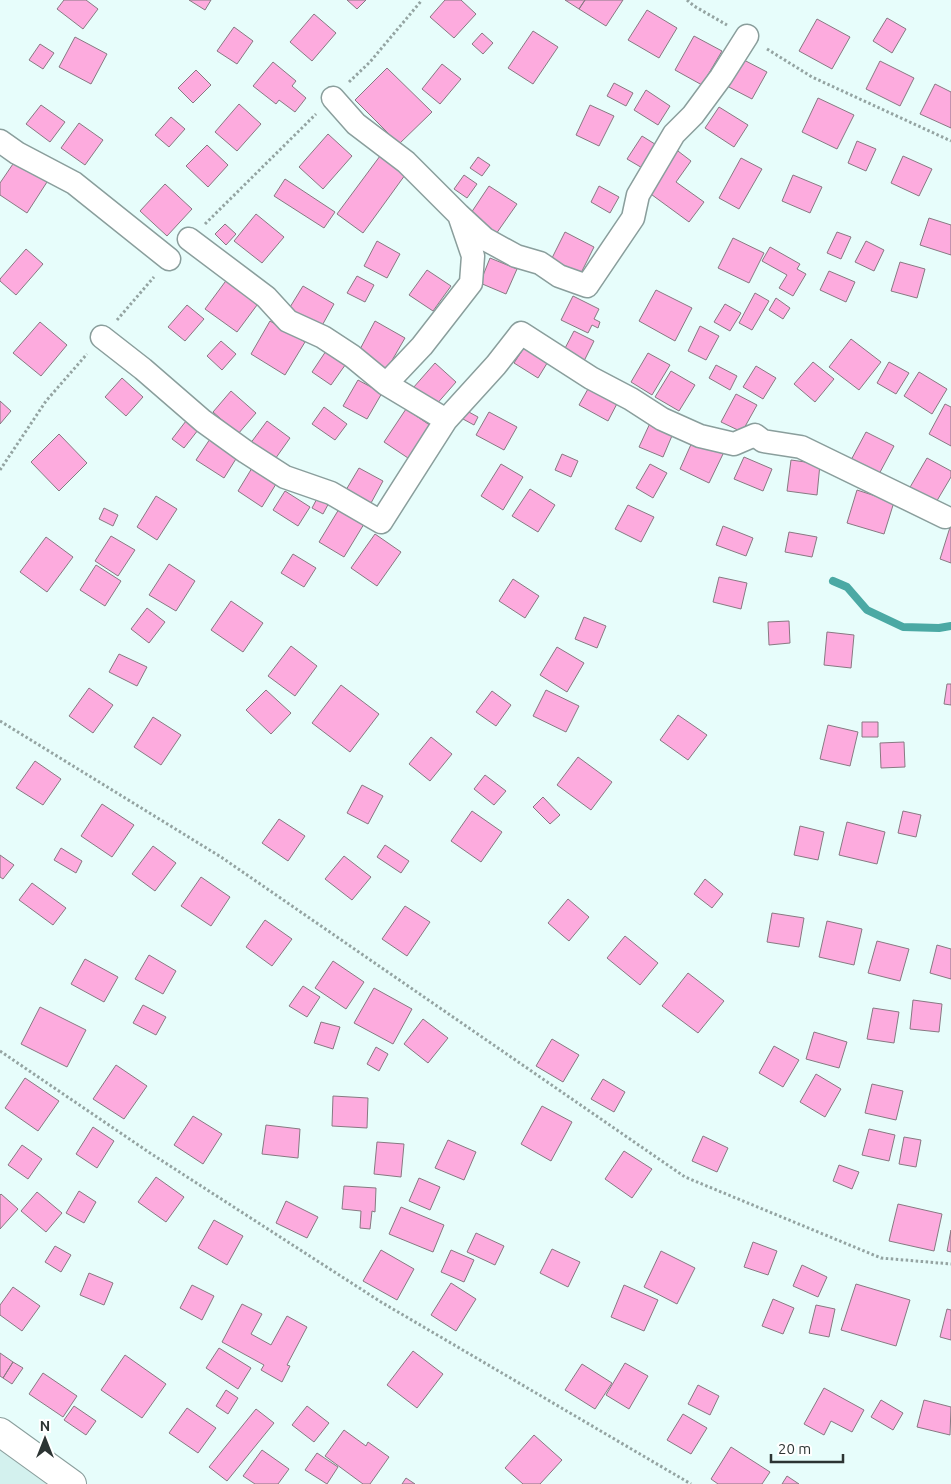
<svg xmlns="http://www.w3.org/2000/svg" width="951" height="1484" font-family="Ubuntu,sans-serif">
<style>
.built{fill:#d3f1ee}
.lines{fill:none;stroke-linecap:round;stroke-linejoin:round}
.stream{stroke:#4ba9a4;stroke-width:8}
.building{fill:#fdabde;stroke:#887982}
.street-casing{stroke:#8a9e9c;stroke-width:25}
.highway-casing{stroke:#8a9e9c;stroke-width:30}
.path{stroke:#94a4a2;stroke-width:3;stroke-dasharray:2.5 2.5;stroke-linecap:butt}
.street{stroke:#fff;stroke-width:22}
.highway{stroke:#fff;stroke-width:28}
</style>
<rect width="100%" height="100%" fill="#e7fdfb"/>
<!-- built -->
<path class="built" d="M0,1447l56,37h-56z"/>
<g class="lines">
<!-- stream -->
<path class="stream" d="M833,581l14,6 20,23 36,17 36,1 12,-2"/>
</g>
<!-- building -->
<path class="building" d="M64,0h22l12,9 -15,20 -26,-20z
M189,0h22l-6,10z
M347,0h19l-9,9z
M445,0h16l15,14 -22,24 -24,-21z
M565,0h20l-6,9z
M585,0h38l-17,26 -27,-17z
M647,10l30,18 -18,30 -31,-18z
M314,14l22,19 -24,28 -22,-19z
M887,18l19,11 -14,24 -19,-12z
M817,19l33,18 -18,32 -33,-18z
M234,27l19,14 -16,23 -20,-13z
M533,31l25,16 -25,37 -25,-16z
M482,33l11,10 -10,11 -11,-10z
M694,36l28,15 -20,34 -27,-15z
M75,37l32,17 -16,30 -32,-17z
M40,44l14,9 -11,16 -14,-9z
M742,59l25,13 -15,27 -25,-13z
M880,61l34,17 -14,28 -34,-17z
M273,62l23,19 -4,5 14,12 -11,14 -16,-12 -3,4 -23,-18z
M442,64l19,15 -21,25 -18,-15z
M387,68l45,44 -33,32 -44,-44z
M196,70l15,15 -18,18 -15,-15z
M614,83l19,10 -7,13 -19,-10z
M935,84l16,8v36l-31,-14z
M646,90l24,16 -12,19 -24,-15z
M818,98l36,17 -17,34 -35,-17z
M239,104l22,20 -24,27 -22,-19z
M41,105l24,17 -15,20 -24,-18z
M590,105l24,11 -15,30 -23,-11z
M719,107l29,18 -14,22 -29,-19z
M171,117l14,12 -16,18 -14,-12z
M79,123l24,17 -18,25 -24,-17z
M328,134l24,22 -29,33 -24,-22z
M642,136l16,10 -14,23 -17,-10z
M857,141l19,8 -10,22 -18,-8z
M207,145l21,20 -20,22 -22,-21z
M674,148l17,13 -15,21 28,20 -15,20 -45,-33z
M380,156l25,19 -42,58 -26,-19z
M903,156l29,13 -13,27 -28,-13z
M478,157l12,8 -8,11 -12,-8z
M741,158l21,11 -23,40 -20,-11z
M15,161l32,21 -20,31 -27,-18v-12z
M464,175l13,9 -10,14 -13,-9z
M793,175l29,12 -12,26 -28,-12z
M285,179l50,33 -11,16 -50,-32z
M165,184l27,25 -25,27 -27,-25z
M489,186l28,18 -21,30 -27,-18z
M599,186l20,11 -9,16 -19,-11z
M256,214l28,23 -22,26 -28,-22z
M929,218l22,7v30l-31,-10z
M225,224l11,10 -10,11 -11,-11z
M565,232l29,15 -14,28 -29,-15z
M837,232l14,5 -10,22 -14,-6z
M733,238l31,15 -15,30 -31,-15z
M377,241l23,13 -13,24 -23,-12z
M866,241l18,9 -10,21 -19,-9z
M770,247l30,17 -3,5 9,5 -13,22 -14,-8 8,-13 -25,-14z
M26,249l17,15 -27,31 -16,-14v-2z
M490,258l27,11 -11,25 -26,-11z
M900,262l25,7 -8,29 -26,-7z
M427,270l24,16 -18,25 -24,-16z
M829,271l26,11 -9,20 -26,-12z
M357,276l17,9 -9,17 -18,-9z
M228,278l32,23 -23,31 -32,-23z
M303,286l31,18 -15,27 -32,-19z
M656,290l36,18 -17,33 -36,-20z
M755,293l14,8 -17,29 -13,-7z
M573,296l26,13 -5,10 6,3 -2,6 -6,-3 -4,8 -27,-13z
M776,298l14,10 -7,11 -14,-9z
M725,304l16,9 -11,18 -16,-9z
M187,305l17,14 -19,22 -17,-14z
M270,321l35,21 -20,33 -34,-21z
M375,321l30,17 -18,31 -29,-16z
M40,322l27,23 -26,31 -28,-23z
M700,326l19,10 -13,24 -18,-9z
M574,331l20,10 -12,24 -20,-11z
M851,339l30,23 -22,28 -30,-23z
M221,341l15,13 -14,16 -15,-14z
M525,346l24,14 -11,18 -24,-15z
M328,348l20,13 -17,24 -19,-13z
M648,353l22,12 -18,30 -21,-13z
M813,362l21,17 -19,23 -21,-18z
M889,362l20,11 -13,21 -19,-11z
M435,363l21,19 -21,24 -22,-18z
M716,365l21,11 -7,14 -21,-12z
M756,366l20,12 -13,21 -20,-12z
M671,371l24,14 -16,26 -24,-14z
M919,372l28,17 -15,25 -28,-18z
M122,378l21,19 -17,19 -21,-19z
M358,380l24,13 -15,26 -24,-13z
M593,380l28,16 -13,25 -29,-16z
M231,391l25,22 -18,21 -25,-22z
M736,394l21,11 -15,27 -21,-10z
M0,401l11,10 -11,13z
M945,404l6,3v39l-22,-12z
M324,407l23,17 -12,16 -23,-16z
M406,409l28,19 -23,32 -27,-18z
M467,411l11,6 -4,8 -11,-6z
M489,412l28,15 -13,23 -28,-15z
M186,421l12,9 -14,18 -12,-9z
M267,421l23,17 -17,24 -23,-18z
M651,421l23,10 -11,26 -24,-10z
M866,432l28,14 -16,30 -28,-14z
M59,434l28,29 -28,28 -28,-29z
M212,436l27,18 -15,24 -28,-18z
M693,440l30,14 -14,29 -29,-14z
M562,454l16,7 -7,16 -16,-7z
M744,457l28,12 -9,22 -29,-12z
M927,458l24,13v6l-16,27 -26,-15z
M791,460l29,4 -3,31 -30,-4z
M501,464l22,13 -20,33 -22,-14z
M650,464l17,9 -14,25 -17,-10z
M252,468l24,16 -14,23 -24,-16z
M359,468l24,13 -12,22 -25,-13z
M530,489l25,16 -17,27 -26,-16z
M857,490l37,12 -10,32 -37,-11z
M285,491l25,16 -12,19 -25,-16z
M320,493l11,6 -8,15 -11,-6z
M156,496l21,13 -20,31 -20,-13z
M628,505l26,12 -13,25 -26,-13z
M104,508l14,7 -5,11 -14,-7z
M339,509l25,15 -20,33 -25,-15z
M951,524v39l-11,-4z
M723,526l30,12 -7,18 -30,-11z
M789,532l28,5 -5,20 -27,-5z
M375,534l26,18 -24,34 -26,-18z
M111,536l24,14 -17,26 -23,-15z
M46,537l27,20 -26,35 -27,-20z
M293,554l23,14 -12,19 -23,-14z
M169,564l26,17 -19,30 -27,-16z
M96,565l25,16 -16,25 -25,-16z
M719,577l28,6 -6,26 -28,-7z
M513,579l26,17 -14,22 -26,-17z
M231,601l32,22 -20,29 -32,-22z
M147,608l18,14 -16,21 -18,-14z
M584,617l22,9 -9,22 -22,-9z
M789,621l1,22 -21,2 -1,-23z
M827,632l27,3 -3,33 -27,-3z
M291,646l26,20 -22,30 -27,-20z
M557,647l27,16 -17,29 -27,-17z
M119,654l28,13 -10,19 -28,-14z
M947,684h4v21l-7,-1z
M341,685l38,29 -29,38 -38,-29z
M89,688l24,17 -20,28 -24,-17z
M266,690l25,23 -20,21 -25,-24z
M546,690l33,16 -13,26 -33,-16z
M492,691l19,14 -15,21 -20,-14z
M678,715l29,20 -19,25 -28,-20z
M153,717l28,18 -20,30 -27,-18z
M862,722h16v15h-16z
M828,725l30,7 -8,34 -30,-7z
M431,737l21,17 -22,27 -21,-17z
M904,742l1,25 -24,1 -1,-25z
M578,757l34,25 -21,28 -34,-25z
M35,761l26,18 -18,26 -27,-17z
M485,775l21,16 -12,14 -20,-16z
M362,785l21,11 -15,28 -21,-11z
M543,797l17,18 -10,9 -17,-17z
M102,804l32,21 -22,32 -31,-21z
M472,811l30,21 -21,30 -30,-21z
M903,811l18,4 -5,22 -18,-4z
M279,819l26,17 -17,25 -26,-18z
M847,822l38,10 -8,32 -38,-9z
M800,826l24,6 -6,28 -24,-5z
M385,845l24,16 -8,12 -24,-16z
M153,846l23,17 -21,28 -23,-17z
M61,848l21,13 -6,12 -22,-13z
M0,855l14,10 -11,14 -3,-2z
M344,856l27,21 -19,23 -27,-21z
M201,877l29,20 -19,29 -30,-20z
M705,879l18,15 -11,14 -18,-14z
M32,883l34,25 -13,17 -34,-25z
M568,899l21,18 -20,24 -21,-18z
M405,906l25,16 -23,34 -25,-17z
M772,913l32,5 -5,29 -32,-5z
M265,920l27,19 -20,27 -26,-19z
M827,921l35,8 -8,36 -35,-8z
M625,936l33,27 -18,22 -33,-27z
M877,941l32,8 -9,32 -32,-8z
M937,945l14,4v30l-21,-6z
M149,955l27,16 -13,23 -28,-15z
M85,959l33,18 -14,25 -33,-18z
M333,961l31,21 -18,27 -31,-21z
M688,973l36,28 -26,32 -36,-27z
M303,986l17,11 -13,20 -18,-11z
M374,988l38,21 -19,35 -39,-21z
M913,1000l29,4 -3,28 -29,-3z
M143,1005l23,12 -10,18 -23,-12z
M40,1007l46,23 -19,37 -46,-23z
M873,1008l26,4 -5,31 -27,-4z
M423,1019l25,19 -20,25 -24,-19z
M321,1022l19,5 -7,22 -19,-6z
M814,1032l33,10 -8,26 -33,-9z
M552,1039l27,16 -16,27 -27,-16z
M774,1046l25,14 -16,27 -24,-14z
M376,1047l12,7 -9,17 -12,-7z
M116,1065l31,21 -23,33 -31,-20z
M816,1074l25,15 -16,28 -25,-15z
M25,1078l34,23 -21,30 -33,-23z
M603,1079l22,13 -11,20 -23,-13z
M872,1084l31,7 -7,29 -31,-7z
M333,1096l35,2 -1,30 -35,-2z
M542,1106l30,16 -21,39 -30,-17z
M193,1116l29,18 -19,30 -29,-19z
M266,1125l34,4 -2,29 -36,-4z
M93,1127l21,14 -17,27 -21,-14z
M869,1129l26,6 -6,26 -27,-6z
M703,1136l25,12 -11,24 -25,-11z
M904,1137l17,3 -5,27 -17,-3z
M448,1140l28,12 -12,28 -29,-12z
M377,1142l27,2 -3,33 -27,-3z
M22,1145l20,14 -14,20 -20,-14z
M624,1151l28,18 -20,29 -27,-19z
M839,1165l20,7 -7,17 -19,-8z
M156,1177l28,20 -18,25 -28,-20z
M419,1178l21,9 -10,23 -21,-9z
M344,1186l32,2 -1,24 -3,-1 -2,18 -10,-1 1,-17 -19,-2z
M79,1191l17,11 -12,21 -18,-10z
M37,1192l25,21 -16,19 -25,-21z
M1,1194l17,15 -18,20v-34z
M286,1201l32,16 -11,21 -31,-15z
M898,1204l44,10 -8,37 -45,-10z
M401,1207l43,18 -11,27 -44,-18z
M214,1220l29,16 -16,29 -29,-17z
M951,1230v22l-4,-1z
M476,1233l28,13 -9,19 -28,-13z
M753,1242l24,9 -9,24 -24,-8z
M55,1246l16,9 -10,17 -16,-10z
M552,1249l28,13 -12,25 -28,-14z
M381,1250l33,19 -17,31 -34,-19z
M451,1250l23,10 -10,22 -23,-10z
M661,1251l34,17 -18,36 -33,-17z
M802,1265l25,12 -9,20 -25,-11z
M89,1273l24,10 -9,22 -24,-10z
M451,1283l25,16 -20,32 -25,-16z
M856,1284l54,16 -14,46 -55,-16z
M192,1285l22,11 -12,24 -22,-12z
M624,1285l34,15 -14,31 -33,-14z
M13,1287l27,19 -18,25 -22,-16v-10z
M773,1299l21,9 -11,26 -21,-8z
M242,1304l20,10 -11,20 20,11 16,-29 20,11 -20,38 3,1 -8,16 -21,-12 3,-5 -42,-23z
M816,1305l19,4 -6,28 -20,-4z
M947,1309l4,1v30l-11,-3z
M219,1348l32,20 -13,21 -32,-21z
M413,1351l30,23 -26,34 -30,-23z
M0,1353l13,9 -10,16 -3,-2z
M125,1355l41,29 -24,34 -41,-28z
M13,1362l10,6 -11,16 -9,-6z
M625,1363l23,13 -19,33 -23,-14z
M582,1364l30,19 -17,26 -30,-19z
M43,1373l34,23 -14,21 -34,-23z
M698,1385l21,11 -9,19 -22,-11z
M824,1388l40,22 -12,22 -21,-11 -7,14 -20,-11z
M226,1390l12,8 -10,16 -12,-8z
M881,1400l22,13 -10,17 -22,-13z
M924,1400l27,7 -1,28 -33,-8z
M74,1406l22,15 -10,14 -22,-15z
M307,1406l22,17 -15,19 -22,-17z
M187,1408l29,20 -18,25 -29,-20z
M256,1409l18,14 -47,58 -18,-14z
M683,1414l24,14 -16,26 -24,-14z
M344,1430l22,16 2,-4 21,15 -19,27h-7l-38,-28z
M534,1435l28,25 -22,24h-17l-18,-16z
M731,1447l39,25 -8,12h-44l-7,-5z
M262,1450l27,19 -11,15h-23l-12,-8z
M317,1453l21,14 -11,17 -22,-14z
M787,1476l12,8h-17z
M406,1478l9,6h-13z"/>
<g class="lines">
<defs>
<path id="street" d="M333,98l23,26 50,38 53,53 14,41 -2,27 -49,63 -36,38
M0,141l17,12 57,30 95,76
M459,215l26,24 31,17 24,7 19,13 28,10 46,-68 5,-23 36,-61 19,-19 28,-38 26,-41
M189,239l77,58 22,24 35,16 29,19 34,28 60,36
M102,337l41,32 60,52 43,31 39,25 46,16 50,29 65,-102 50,-55 25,-32 70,45 40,21 31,20 38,17 34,8 21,-9 8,6 38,6 144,70"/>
<path id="highway" d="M0,1432l72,52"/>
</defs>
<!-- street casing -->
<use href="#street" class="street-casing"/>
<!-- highway casing -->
<use href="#highway" class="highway-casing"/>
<!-- path -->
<path class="path" d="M687,0l7,6 33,19
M767,49l45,28 139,64
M349,82l21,-20 52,-62
M205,224l111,-110
M117,320l37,-43
M0,470l46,-69 41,-47
M0,721l221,136 464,320 196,81 70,6
M0,1051l150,102 231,149 310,182"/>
<!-- street -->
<use href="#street" class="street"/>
<!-- highway -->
<use href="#highway" class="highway"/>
</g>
<!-- north arrow -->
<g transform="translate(45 1439)" stroke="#ffffff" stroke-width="4" paint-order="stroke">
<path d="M0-4L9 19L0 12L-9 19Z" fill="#2c3433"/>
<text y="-8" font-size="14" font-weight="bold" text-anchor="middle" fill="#2c3433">N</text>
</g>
<!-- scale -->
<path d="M771 1454v8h72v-8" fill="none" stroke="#2c3433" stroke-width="2.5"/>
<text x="778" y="1454" font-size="15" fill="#2c3433" stroke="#ffffff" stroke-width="4" paint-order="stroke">20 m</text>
</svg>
